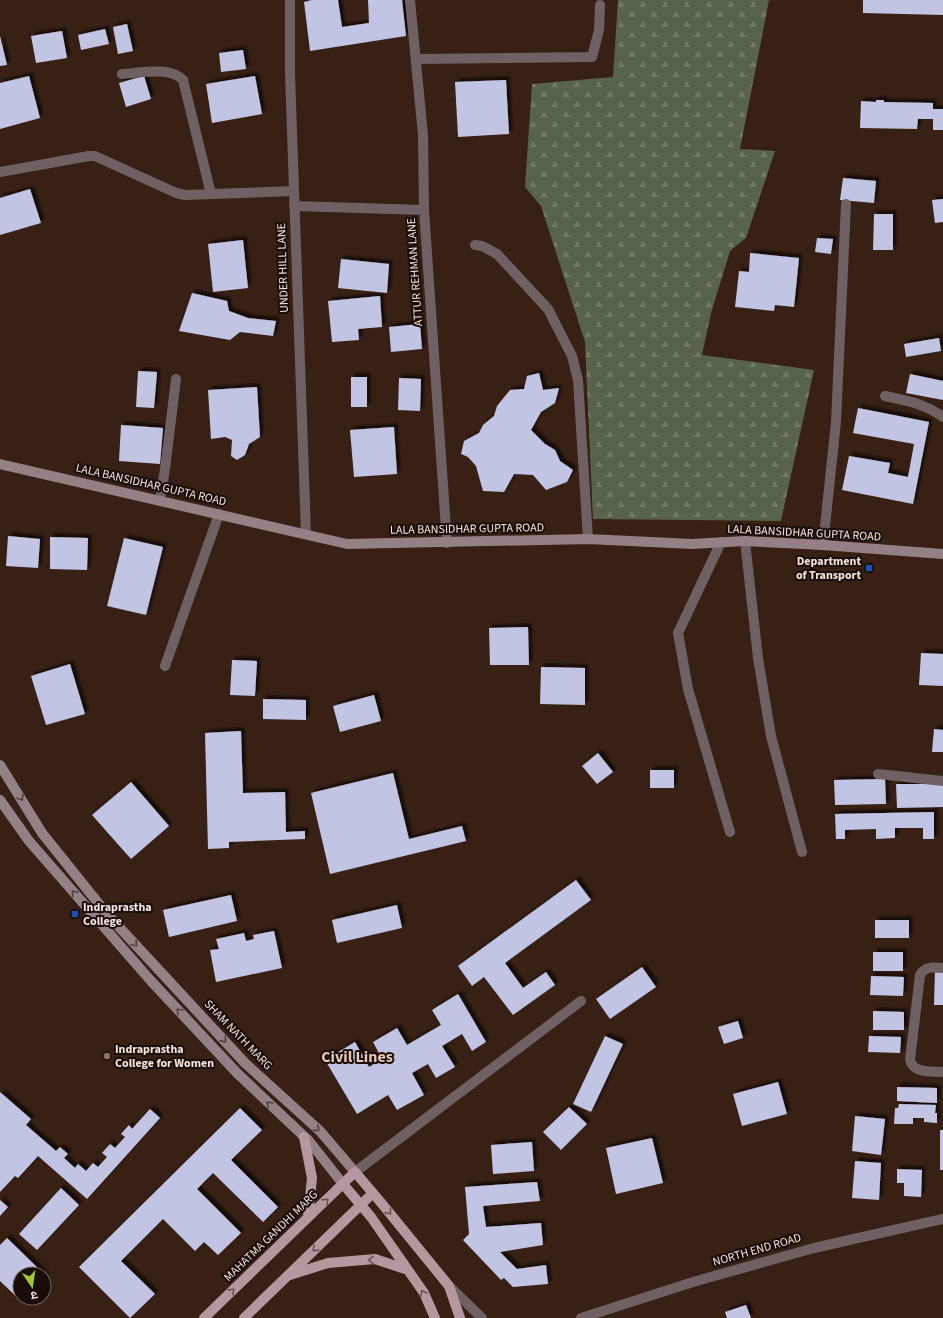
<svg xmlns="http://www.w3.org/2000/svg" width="943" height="1318" font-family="'Source Sans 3','Noto Sans Devanagari',sans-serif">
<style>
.forest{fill:url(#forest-firs)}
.building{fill:#c1c4e2;filter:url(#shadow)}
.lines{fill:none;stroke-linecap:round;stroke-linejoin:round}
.street{stroke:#6e6063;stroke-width:10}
.secondary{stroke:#968085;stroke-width:10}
.primary{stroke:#b5989f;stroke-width:10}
.oneway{stroke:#514140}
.oneway2{stroke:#665254}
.transit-dot{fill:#1a4fb4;stroke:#180d08;stroke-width:1.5}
.education-dot{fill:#8d6e63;stroke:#180d08;stroke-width:1.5}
.labels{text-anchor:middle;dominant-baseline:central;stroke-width:4;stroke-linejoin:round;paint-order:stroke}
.street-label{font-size:12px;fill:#f7e6df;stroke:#180d08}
.poi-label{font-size:12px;font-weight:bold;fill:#f7e6df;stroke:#180d08;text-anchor:start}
.district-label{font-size:16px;font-weight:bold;fill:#e7c6b8;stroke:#180d08}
</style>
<defs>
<pattern id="forest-firs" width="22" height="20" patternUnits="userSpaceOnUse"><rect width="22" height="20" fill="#57644b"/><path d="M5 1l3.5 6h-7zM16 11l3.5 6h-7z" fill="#707a64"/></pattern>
<filter id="shadow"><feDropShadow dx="3.5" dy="-3.5" stdDeviation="1" flood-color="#0009"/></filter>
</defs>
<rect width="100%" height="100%" fill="#382015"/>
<!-- forest -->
<path class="forest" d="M618,0h151l-29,149 35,2 -29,87 -16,13 -19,62 -9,42 112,15 -33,151 -188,-2 -8,-177 -44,-136 -16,-19 7,-103 81,-7z"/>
<!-- building -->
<path class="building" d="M312,0h26l4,27 27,-4 -1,-23h34l4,36 -96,15 -6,-49z
M863,0h80v15l-80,-2z
M127,24l6,27 -15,3 -5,-27z
M105,29l4,15 -28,6 -3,-15z
M62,31l5,27 -31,5 -5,-27z
M0,36l7,29 -7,1z
M243,50l3,19 -25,3 -2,-19z
M29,76l11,42 -40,11v-46z
M144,76l7,23 -25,8 -7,-24z
M255,76l7,38 -50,9 -6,-39z
M506,80l3,54 -51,3 -3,-55z
M876,100h8v2l49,1v6h10v21h-10v-11h-15l-1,10 -57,-1 1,-27 15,1z
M843,178l33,3 -2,22 -34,-3z
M30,189l11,34 -41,12v-37z
M943,199v23l-8,1 -3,-23z
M874,214h19v36h-20z
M817,238l16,1 -2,15 -16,-2z
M243,240l5,48 -35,4 -5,-48z
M750,253l49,5 -5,49 -19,-2 -1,6 -39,-4 4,-36 10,1z
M341,259l48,5 -2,29 -49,-5z
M192,293l35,8 2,10 19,7 28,3 -3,15 -33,-4 -10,8 -51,-9z
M380,296l2,31 -24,2 1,11 -27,2 -4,-41z
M420,324l2,25 -31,3 -2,-25z
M939,338l2,13 -35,6 -2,-13z
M138,371l19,1 -3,36 -18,-1z
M539,373l4,17 16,-2 -4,15 -14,9 -10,18 14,14 10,6 5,11 13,9 -6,12 -21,8 -13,-15 -19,-1 -10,18 -21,-1 -7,-25 -8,-9 -7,-3 3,-13 15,-8 4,-8 11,-9 3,-10 13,-16 14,-1 3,-13z
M910,374l33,7v19l-37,-7z
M351,377h16v30h-16z
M399,378l22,1 -1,32 -22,-1z
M257,387l3,50 -11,7 -4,11 -8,5 -6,-4 1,-16 -7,-3 -14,2 -3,-49z
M858,408l71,14 -16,82 -71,-14 7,-34 41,7 -2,10 20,4 6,-33 -61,-11z
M121,425l42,3 -3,36 -41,-3z
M394,427l3,47 -43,3 -4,-47z
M8,536l32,3 -2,29 -32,-2z
M50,537l38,1 -1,32 -37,-1z
M124,538l39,9 -17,68 -39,-9z
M528,627l1,38h-39l-1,-37z
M921,653l22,1v32l-24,-1z
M232,660l25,1 -2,35 -25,-1z
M70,664l15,50 -39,11 -15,-49z
M541,667l44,1v37l-45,-1z
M374,695l7,26 -41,11 -7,-26z
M263,699l43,1v20l-43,-1z
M934,729l9,1v22h-11z
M241,731l2,62 42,-1 1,40 19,-1v8l-76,3v6l-21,1 -3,-116z
M598,753l15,19 -16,12 -15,-18z
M650,770h24v18h-24z
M393,773l16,66 53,-13 4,15 -136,33 -19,-81z
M885,779l1,25 -51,1 -1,-25z
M131,782l38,44 -38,33 -39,-44z
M896,784h47v23l-46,1z
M934,812v27h-11v-11h-28v10l-19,1v-10l-31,1v9h-9l-1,-25z
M576,880l15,20 -86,63 18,25 23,-16 9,13 -42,30 -29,-38 -12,9 -14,-20z
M231,895l6,26 -68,16 -6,-27z
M397,905l5,23 -65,15 -5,-23z
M875,920h34v18h-34z
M274,931l8,37 -66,14 -6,-32 9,-1 -3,-10 28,-6 2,8 8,-2 -1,-4z
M873,952h30v19h-30z
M642,967l14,20 -46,32 -14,-20z
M935,970l8,1v34h-9z
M871,976l33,1 -1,19 -33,-1z
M458,994l28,48 -14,9 -10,-17 -20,12 13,21 -19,11 -8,-14 -16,9 12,22 -27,15 -9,-15 -31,19 -32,-54 30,-18 14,25 13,-8 -9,-17 24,-14 10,17 34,-20 -9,-15z
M873,1011l31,1v18h-31z
M738,1021l5,17 -19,6 -6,-17z
M605,1036l18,8 -32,68 -18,-8z
M869,1036l32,1 -1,16 -32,-1z
M778,1082l9,32 -45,12 -9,-32z
M897,1087l40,1v15l-40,-2z
M0,1092l31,27 -5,6 30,26 4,-4 8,7 -4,4 11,10 3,-4 8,7 7,-8 5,4 9,-10 -5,-4 8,-9 5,4 10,-11 -4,-3 8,-9 3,4 18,-20 10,9 -73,81 -49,-43 -20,22 -3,-2 -15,16z
M899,1104l37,1 -1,8h2v10l-13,-1v-4h-11v6h-19l1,-16h3z
M569,1107l18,17 -26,26 -18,-18z
M240,1108l22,22 -31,30 47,47 -15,15 -50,-49 -16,16 44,44 -23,22 -14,-13 -9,9 -32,-32 -42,42 34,33 -25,24 -51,-51z
M855,1116l30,3 -4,36 -29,-4z
M940,1130h3v40h-3z
M652,1138l11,45 -47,11 -10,-46z
M532,1142l2,29 -41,3 -2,-29z
M855,1161l26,2 -2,37 -27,-2z
M897,1169l25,1 -1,27 -17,-1v-13h-7z
M537,1182l3,19 -57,5 3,21 55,-4 2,22 -43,7 17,17 29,-4 2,19 -35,3 -9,-9 -3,2 -38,-40 6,-6 -4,-47z
M61,1188l18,17 -42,45 -18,-16z
M0,1200l8,7 -8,9z
M7,1238l39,38 -2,3v-5h-24v24h5l-3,4 -22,-21v-36z
M746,1305l5,13h-24l-2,-6z"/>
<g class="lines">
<!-- street -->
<path class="street" d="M290,0v74l16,460
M410,0l13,135 1,75 23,333
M416,59l176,-2 7,-27 1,-25
M122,74c19,-1 47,-8 61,6l28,114
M0,172l89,-16h6l81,37 9,2 109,-4
M294,206l130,4
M475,245l7,1 15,8 51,55 24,47 6,24 10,159
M885,396c22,5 39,7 58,21
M160,501l5,-32 11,-90
M745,541l13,117 13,78 31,116
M721,542l-43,91 10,56 42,143
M823,545l13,-123 10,-218
M165,666l54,-152
M878,774l65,7
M943,968c-10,-1 -18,-2 -23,7l-10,85c4,14 21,11 33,12
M355,1172l226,-171
M449,1286l33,32
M581,1318l112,-36 121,-34 129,-29"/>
<!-- secondary -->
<path class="secondary" d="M0,464l347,80 241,-5 104,5 53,-3 78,4 120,9
M0,765l42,68 65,81 138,149 75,68 35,41
M0,800l29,41 122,140 86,92 72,68 34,43"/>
<!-- primary -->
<path class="primary" d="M304,1137l8,41 -4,39
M343,1184l28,33 53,76 11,25
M290,1275l38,-12 47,-4 33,11
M204,1318l151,-146 28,33 66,81 11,32
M244,1318l129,-125"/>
</g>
<!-- one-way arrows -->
<defs><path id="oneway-chevron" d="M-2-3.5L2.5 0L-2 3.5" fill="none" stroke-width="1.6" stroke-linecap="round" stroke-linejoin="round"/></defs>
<g class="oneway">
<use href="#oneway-chevron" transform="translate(21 798) rotate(58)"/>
<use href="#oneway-chevron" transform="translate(74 893) rotate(-131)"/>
<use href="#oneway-chevron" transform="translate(135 944) rotate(47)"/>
<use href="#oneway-chevron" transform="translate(179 1011) rotate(-133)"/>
<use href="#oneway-chevron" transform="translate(224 1040) rotate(48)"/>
<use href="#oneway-chevron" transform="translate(269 1104) rotate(-137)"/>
<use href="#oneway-chevron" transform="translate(317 1129) rotate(44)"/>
</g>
<g class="oneway2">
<use href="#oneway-chevron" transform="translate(326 1201) rotate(-44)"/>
<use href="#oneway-chevron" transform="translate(389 1212) rotate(51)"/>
<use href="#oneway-chevron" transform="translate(315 1249) rotate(136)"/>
<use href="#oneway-chevron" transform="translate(371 1260) rotate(179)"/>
<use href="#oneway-chevron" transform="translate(232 1291) rotate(-44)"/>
<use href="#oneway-chevron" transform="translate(423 1293) rotate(-119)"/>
</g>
<!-- markers -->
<g class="transit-dot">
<rect x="865" y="564" width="8" height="8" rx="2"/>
<rect x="71" y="910" width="8" height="8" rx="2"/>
</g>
<circle class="education-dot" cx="107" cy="1056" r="4"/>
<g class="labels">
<!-- street labels -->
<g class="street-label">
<text transform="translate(283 268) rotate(-92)">UNDER HILL LANE</text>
<text transform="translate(415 272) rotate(-94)">ATTUR REHMAN LANE</text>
<text transform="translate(151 485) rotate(13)">LALA BANSIDHAR GUPTA ROAD</text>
<text transform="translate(467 529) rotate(-1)">LALA BANSIDHAR GUPTA ROAD</text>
<text transform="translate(804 533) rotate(3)">LALA BANSIDHAR GUPTA ROAD</text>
<text transform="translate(238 1035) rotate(46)">SHAM NATH MARG</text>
<text transform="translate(271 1236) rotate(-44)">MAHATMA GANDHI MARG</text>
<text transform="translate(757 1250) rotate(-16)">NORTH END ROAD</text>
</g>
<!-- poi labels -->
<g class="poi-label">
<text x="861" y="561" text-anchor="end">Department<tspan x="861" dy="14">of Transport</tspan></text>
<text x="83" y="907">Indraprastha<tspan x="83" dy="14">College</tspan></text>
<text x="115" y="1049">Indraprastha<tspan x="115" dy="14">College for Women</tspan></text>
</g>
<!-- district labels -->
<g class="district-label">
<text x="357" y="1057">Civil Lines</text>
</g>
</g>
<!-- north arrow -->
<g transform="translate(32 1286) rotate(167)"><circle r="19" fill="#180d08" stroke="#71645e"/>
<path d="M0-3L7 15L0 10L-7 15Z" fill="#a1c92a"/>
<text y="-6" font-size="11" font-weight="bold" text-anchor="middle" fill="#f7e6df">उ</text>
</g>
</svg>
